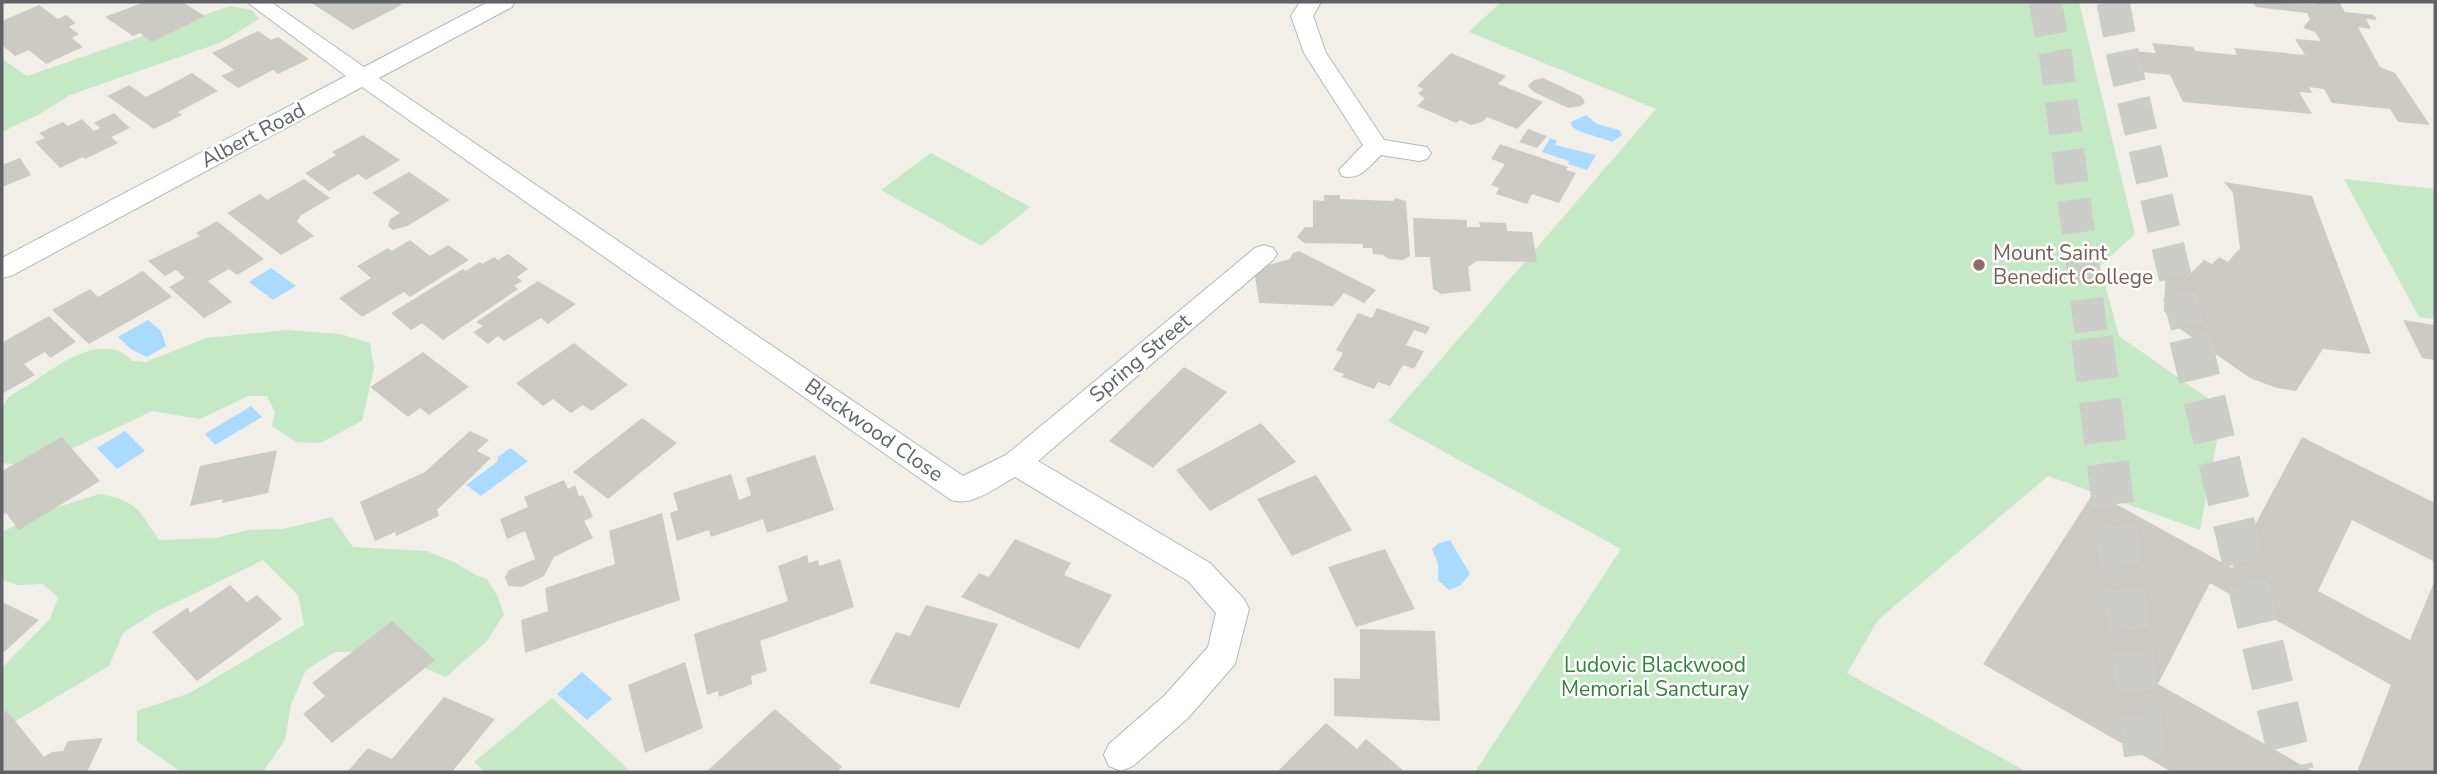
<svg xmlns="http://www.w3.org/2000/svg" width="2437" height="774" font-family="'Nunito Sans',sans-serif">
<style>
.green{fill:#c5e8c5}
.water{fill:#aadaff}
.building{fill:#cccac5}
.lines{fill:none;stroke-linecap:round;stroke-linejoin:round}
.highway-tunnel-far1{stroke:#ccccc8;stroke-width:33;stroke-dasharray:33 17;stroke-linecap:butt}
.highway-tunnel{stroke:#ccccc8;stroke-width:42;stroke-dasharray:42 21;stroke-linecap:butt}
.street-casing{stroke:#b5b8bc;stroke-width:2}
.street{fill:#fff;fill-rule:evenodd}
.education-dot{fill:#8d6e63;stroke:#fff;stroke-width:2.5}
.labels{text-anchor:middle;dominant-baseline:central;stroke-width:5;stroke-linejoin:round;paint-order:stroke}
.street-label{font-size:21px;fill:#5f6368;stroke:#fff}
.education-label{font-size:21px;fill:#785e54;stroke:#fff;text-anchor:start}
.park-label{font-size:21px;fill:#348238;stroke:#fff}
</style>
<rect width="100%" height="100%" fill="#f1efe8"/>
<!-- green -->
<path class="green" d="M1501,2h578l56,232 -35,32 19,70 104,73 -23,121 -152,-54 -170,144 -31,53 180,99h-552l146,-223 -233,-128 268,-312 -187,-77z
M230,6l22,4 7,9 -37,23 -152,53 -32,20 -36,17v-73l25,17z
M931,153l99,54 -49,39 -100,-56z
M2344,179l91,10v130l-16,-2z
M288,330l51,4 31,9 4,25 -12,53 -42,22 -24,-1 -24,-16 3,-14 -8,-16h-19l-48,23 -48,-8 -72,34 -54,20 -24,-2c0,-13 -2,-49 2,-59 6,-11 16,-13 26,-20 26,-17 73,-55 102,-23l14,1 60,-24z
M99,494c39,7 39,15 60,46l56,-2 34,-8 34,-1 49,-12 21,30 73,4 28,11 23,14 10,3 11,18 6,17 -17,27 -41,36 -38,-16 -42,-10 -31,1 -29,18 -15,34 -6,36 -22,32h-82l-44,-31v-30l53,-18 114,-68 -6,-30 -35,-35 -109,53 -31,20 -14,33 -107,63v-61l48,-49 8,-21 -15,-14 -25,1 -16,-5v-48l37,-19z
M552,698l79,74h-146l-11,-10z"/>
<!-- water -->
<path class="water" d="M1586,115l11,9 22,6 3,5 -10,7c-13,-6 -28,-7 -40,-15l-1,-5z
M1550,138l7,3 -2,4 41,10 -9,15 -19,-6 1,-3 -27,-9z
M271,268l25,18 -23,14 -24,-18z
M148,320l13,11 5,15 -19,11 -15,-7 -14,-13z
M251,406l11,11 -47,28 -10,-11z
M125,431l20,20 -28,18 -20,-21z
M510,448l18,13 -47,35 -15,-11 31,-23 1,-5z
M1450,540l20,34 -9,11 -12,5 -11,-10v-16l-6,-15 7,-6z
M582,672l30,27 -25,21 -30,-26z"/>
<!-- building -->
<path class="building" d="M144,2h38l23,14 -53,26 -12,-9 -7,3 -28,-19z
M310,2h86l6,3 -49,25z
M2253,2l62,2 -1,-2h25l6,10 29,3 3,5 -11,-1 5,10 -13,-2 22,40 15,6 35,52 -32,-3 -8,-13 -58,-6 -8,-14 -15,-2 3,6 -13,-1 13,22 -129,-12 -13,-27 -28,-3 -10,-21 24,2 -4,-10 41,4 3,4 41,4 -3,-7 71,7 -10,-16 26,2 -6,-9 -12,-4 7,-9 -3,-6 -51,-6z
M39,5l19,14 8,-4 10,8 -7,4 10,7 -7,4 11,9 -37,17 -17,-14 -14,6 -13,-11v-24z
M258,31l13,9 7,-3 31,22 -31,15 -5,-4 -35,18 -17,-12 13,-6 -22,-17z
M1451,53l55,23 -8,8 45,18 -26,27 -30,-12 -5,5 -11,3 -11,-5 -4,3 -39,-17 8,-8 -7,-4 5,-5 -6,-3z
M192,73l26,18 -40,21 4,3 -28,14 -47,-33 22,-11 17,12z
M1543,78l38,18 4,6 -4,4 -13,2 -34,-16 -6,-6 6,-6z
M114,113l16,15 -19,9 7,6 -33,16 -2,-2 -23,11 -25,-26 10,-4 -6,-5 24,-11 5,4 14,-7 12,12 6,-3 -6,-5z
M1528,129l19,7 -10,12 -18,-6z
M363,135l37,25 -34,20 -8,-6 -29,17 -24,-18 31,-18 -4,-3z
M1500,144l68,23 -2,3 10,3 -17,30 -27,-9 -5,10 -31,-10 3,-6 -8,-3 14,-21 -14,-5z
M20,158l11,17 -29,12v-22z
M409,172l41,28 -43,26 -14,4 -5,-4 2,-7 10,-6 -28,-20z
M304,179l26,19 -30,18 -3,6 17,14 -33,19 -54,-42 33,-19 7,6z
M2224,182l88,14 59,158 -48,-5 -27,42 -19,-3 -27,-10 -77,-54 -9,-13 2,-47 22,12 16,-16 8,4 7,-7 9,5 12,-14 -7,-55z
M1324,195h16v4l53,2 2,-3 11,3 4,55 -7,4 -14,-1 -6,-4 -10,-1 -1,-6h-9v-4l-59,-1 -7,-6 8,-10h8v-27l11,1z
M1413,218l54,2v7h13l-1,-5 27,1 1,8 25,1 5,30 -60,-1 -9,6 3,24 -30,3 -8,-5 -3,-32h-15z
M217,221l47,38 -27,16 -8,-6 -21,12 24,21 -28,16 -35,-31 16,-9 -9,-8 -11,6 -17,-15 52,-25 -4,-3z
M410,240l20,16 18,-11 21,15 -59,37 -6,-5 -42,25 -23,-19 32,-20 -14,-12 31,-18 4,3z
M1299,251l77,39 -12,13 -20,-10 -11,13 -74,-3 -5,-34 36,-10 3,-6z
M508,254l20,15 -11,8 5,4 -8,5 4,3 -75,51 -21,-17 -11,7 -20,-17 72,-44 3,2 14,-9 2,2 12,-7 4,3z
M143,271l29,26 -83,47 -37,-34 38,-21 8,8z
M538,281l38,23 -28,20 -7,-6 -37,23 -6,-5 -10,8 -15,-12 10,-6 -7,-4z
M1377,308l53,19 -4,7 -12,-4 -8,15 18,6 -10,18 -11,-4 -13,21 -12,-4 -4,7 -32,-12 2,-3 -11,-4 10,-17 -7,-3 22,-37 14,5z
M49,316l27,26 -26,16 -5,-6 -21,12 11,11 -33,19v-54l1,2z
M2403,320l32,5v35l-13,-2z
M574,343l54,42 -37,26 -8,-6 -12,8 -18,-14 -10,7 -27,-23z
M423,352l46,35 -40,28 -9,-7 -12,9 -38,-30z
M1184,367l43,25 -74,76 -44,-27z
M642,418l35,25 -69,56 -35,-27z
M1261,423l35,39 -86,49 -34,-41z
M470,431l19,9 -12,11 14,7 -54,52 2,6 -43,20 -1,-4 -20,9 -15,-39 65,-30z
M62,437l38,44 -81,49 -13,-17 -4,3v-45z
M2302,437l133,66v59l-83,-42 -34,71 92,49 25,-60v192h-78l34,-87 -181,-102 -52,101 156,88h-142l-189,-108 111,-172 138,76z
M277,450l-9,43 -46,10 1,-4 -33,7 10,-40z
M815,455l19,55 -67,23 -4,-14 -52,18 -2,-7 -32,11 -7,-28 8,-3 -5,-17 58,-19 8,26 12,-5 -5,-17z
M1316,475l36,55 -60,26 -35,-57z
M564,480l4,9 7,-4 4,11 4,-1 10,22 -9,4 9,17 -39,19 -10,19 -22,11 -14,-1 -3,-9 4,-7 26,-11 -10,-28 -18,8 -7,-20 28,-12 -4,-10z
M662,513l18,87 -155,53 -4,-33 27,-9 -3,-23 70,-24 -6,-33z
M1015,539l56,24 -7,12 48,20 -33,54 -118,-52 18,-24 10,4z
M1385,549l30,60 -59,18 -28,-60z
M807,555l2,8 9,-3 1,6 21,-7 14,48 -94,34 7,30 -16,5 1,8 -33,13 -1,-6 -11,4 -13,-61 94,-33 -10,-35z
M230,585l17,17 10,-7 25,24 -85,62 -45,-49 36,-25 2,6z
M2,602l37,18 -37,34z
M926,605l72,19 -39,84 -90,-25 27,-51 14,4z
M392,621l43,39 -103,83 -29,-29 22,-18 -13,-13z
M1360,629l75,2 5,90 -106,-5v-38l26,1z
M685,662l18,66 -58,25 -17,-68z
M444,697l51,22 -43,53h-105l21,-24 24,11z
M775,709l67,58 -5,5h-131z
M7,711l37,46 8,-5 11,-1 5,-10 35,-3 -16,34h-85v-57z
M1326,723l31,26 9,-10 39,33h-128z"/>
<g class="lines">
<!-- highway-tunnel-far1 -->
<path class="highway-tunnel-far1" d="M2045,2l11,56 36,282
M2113,2l11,58 66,280"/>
<!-- highway-tunnel -->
<path class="highway-tunnel" d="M2092,338l55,434
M2190,338l103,434"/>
<defs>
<path id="street" d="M247,2h24l93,65 124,-65h26l-2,5 -133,71 584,398 43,-21 249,-207 9,-3 9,3 4,6 -4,6 -235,201 172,102 34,36 5,10 -14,55 -47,54 -55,48 -12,5 -12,-5 -5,-11 5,-11 55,-48 44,-49 8,-34 -28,-32 -173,-104c-19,10 -42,30 -64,23l-589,-413 -351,189 -9,2v-20l344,-182z
M1300,2h21l-8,14 13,37 58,87 43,7 4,6 -4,6 -8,2 -38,-6c-12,11 -21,26 -39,21l-3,-6 24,-25 -59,-92 -13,-37z"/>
</defs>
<!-- street casing -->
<use href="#street" class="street-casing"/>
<!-- street -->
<use href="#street" class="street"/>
</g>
<!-- markers -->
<circle class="education-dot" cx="1979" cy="265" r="7"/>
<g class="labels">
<!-- street labels -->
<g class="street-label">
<text transform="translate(253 135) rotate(-28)">Albert Road</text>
<text transform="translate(1140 358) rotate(-40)">Spring Street</text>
<text transform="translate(874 430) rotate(35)">Blackwood Close</text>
</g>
<!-- education labels -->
<g class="education-label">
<text x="1993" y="253">Mount Saint<tspan x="1993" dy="24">Benedict College</tspan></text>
</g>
<!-- park labels -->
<g class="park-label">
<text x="1655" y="665">Ludovic Blackwood<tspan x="1655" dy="24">Memorial Sancturay</tspan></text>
</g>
</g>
<!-- border -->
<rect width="2437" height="774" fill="none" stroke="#5f6368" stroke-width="7"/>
</svg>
